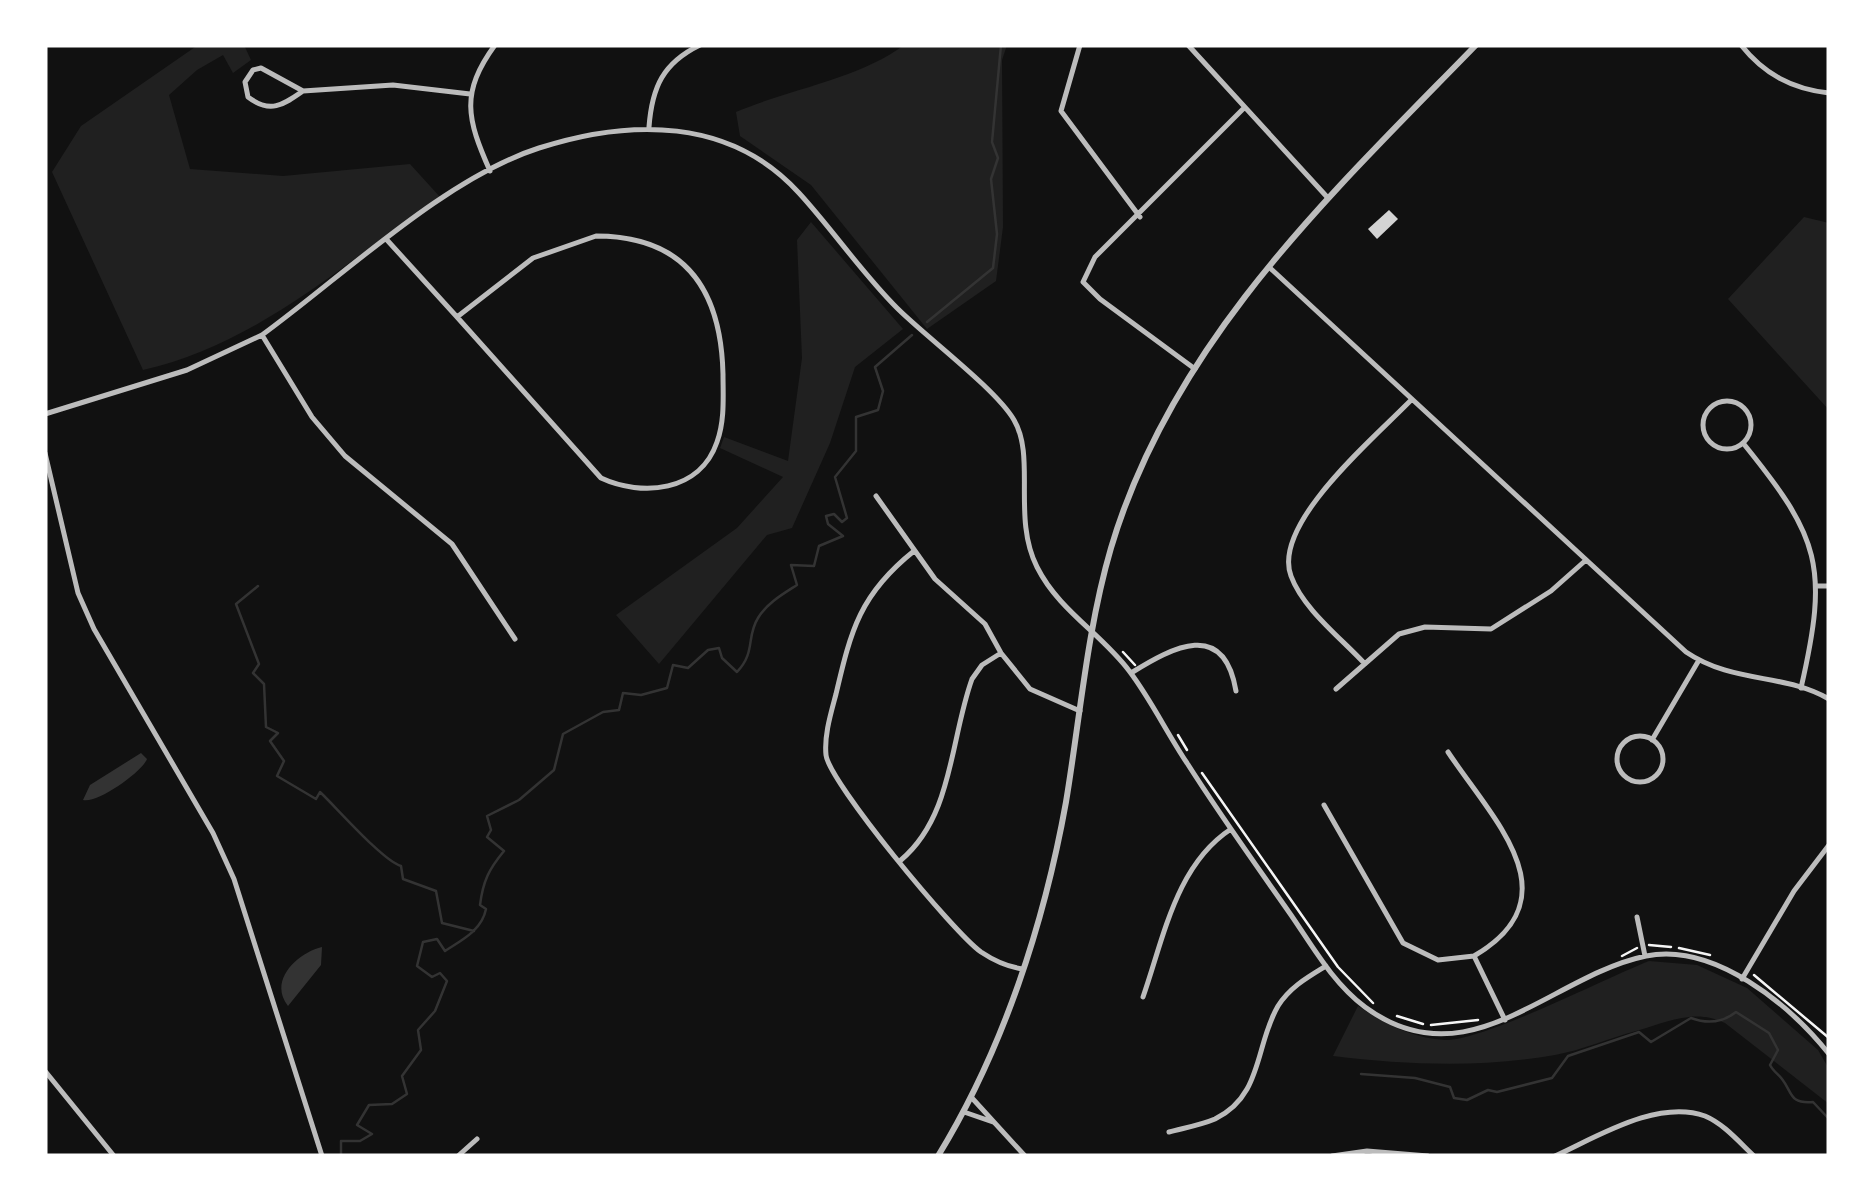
<svg xmlns="http://www.w3.org/2000/svg" width="1874" height="1201" font-family="Mulish,sans-serif">
<style>
.green{fill:#202020}
.water{fill:#333}
.lines{fill:none;stroke-linecap:round;stroke-linejoin:round}
.stream{stroke:#333;stroke-width:2.5}
.building{fill:#d3d3d3}
.path{stroke:#f5f5f5;stroke-width:2.5}
.minor{stroke:#bcbcbc;stroke-width:5}
.tertiary{stroke:#bcbcbc;stroke-width:6}
</style>
<rect width="100%" height="100%" fill="#111"/>
<!-- green -->
<path class="green" d="M198,45h46l7,15 -18,13 -10,-18 -26,15 -28,25 21,74 93,7 127,-12 30,33c-94,65 -184,148 -297,173l-91,-198 29,-46z
M904,45h103l-5,15 1,167 -7,54 -69,48 -116,-144 -71,-49 -4,-24c51,-22 125,-34 168,-67z
M1804,217l25,6v187l-101,-111z
M811,222l92,107 -48,38 -25,76 -38,85 -25,7 -108,129 -43,-49 121,-87 46,-51 -63,-29 4,-11 64,24 14,-103 -5,-118z
M1649,961l48,4 50,23 71,62 11,19v35l-104,-81c-30,-15 -58,-1 -89,8 -26,7 -54,19 -81,24 -75,13 -147,10 -222,1l25,-50c28,18 53,32 87,34 38,1 161,-62 204,-79z"/>
<!-- water -->
<path class="water" d="M141,753l6,6c-5,13 -50,45 -64,41l7,-15z
M322,947l-1,18 -33,41c-20,-25 9,-53 34,-59z"/>
<g class="lines">
<!-- stream -->
<path class="stream" d="M927,322l66,-54 4,-34 -6,-55 7,-21 -6,-16 9,-97
M258,586l-22,18 23,60 -6,9 11,11 2,43 12,6 -8,8 14,20 -7,15 39,23 4,-7c17,16 63,69 81,74l2,13 33,12 6,32 32,8
M1361,1074l54,4 35,9 4,11 13,2 21,-10 9,2 55,-14 16,-22 71,-24 12,10 40,-24c16,6 31,5 45,-6l33,21 9,17 -8,15c3,6 8,9 12,14 11,14 7,25 31,23l16,17
M341,1156v-15h19l12,-7 -15,-9 12,-20 23,-1 15,-10 -5,-18 19,-26 -3,-20 17,-19 12,-30 -7,-8 -8,4 -15,-11 6,-24 14,-3 8,12c17,-11 37,-21 41,-42l-6,-4c3,-24 9,-36 24,-54l-17,-14 4,-7 -4,-14 32,-16 35,-30 9,-36 40,-22 16,-2 4,-17 18,2 26,-7 6,-23 15,3 20,-18 11,-2 3,10 15,14c19,-20 9,-35 21,-54 9,-15 25,-24 39,-33l-6,-20 23,1 5,-20 24,-10 -15,-12 -2,-8 8,-2 8,8 5,-4 -12,-41 21,-26v-34l22,-7 5,-19 -8,-24 37,-32"/>
</g>
<!-- building -->
<path class="building" d="M1389,210l9,9 -21,20 -9,-10z"/>
<g class="lines">
<!-- path -->
<path class="path" d="M1123,652l12,13
M1178,735l9,15
M1202,773l136,194 35,36
M1649,945l22,2
M1679,948l31,7
M1622,956l15,-8
M1754,975l75,63
M1397,1016l26,8
M1431,1025l47,-5"/>
<!-- minor -->
<path class="minor" d="M1080,45l-19,66 79,106
M1188,45l140,153
M1741,45c23,29 51,44 88,48
M303,91c-20,14 -33,23 -55,6l-3,-15 8,-12 8,-2 42,23 90,-6 77,9
M649,127c3,-40 14,-64 51,-82
M490,171c-23,-52 -30,-78 5,-126
M596,236c89,0 125,54 127,138 0,22 2,46 -6,68 -17,50 -75,55 -116,36l-144,-161 76,-59z
M387,240l70,77
M1269,267l417,385c47,32 99,21 143,47
M262,335l50,82 33,39 107,88 63,95
M1195,369l-95,-70 -17,-17 12,-25 149,-149
M1703 425a24 24 0 1 1 48 0a24 24 0 1 1-48 0Z
M45,414l142,-44 75,-35c81,-59 183,-157 277,-187 90,-29 191,-31 260,45 34,37 62,79 98,115 29,29 99,81 117,112 22,37 -2,98 23,147 22,44 65,67 93,105 21,28 37,61 57,91 33,52 69,102 104,152 22,32 42,68 74,92 103,76 185,-31 281,-51 68,-14 144,49 183,98
M1743,443c77,95 86,123 58,245
M45,453l33,140 16,36 119,204 21,46 88,277
M876,496l59,83 50,45 16,29 29,36 50,22
M914,551c-54,43 -63,79 -78,143 -5,19 -12,41 -10,61 3,27 128,178 155,197 12,8 27,15 42,17
M1817,586h12
M1365,664c-24,-26 -62,-55 -74,-88 -20,-53 88,-142 121,-177
M1131,673c42,-26 93,-54 105,18
M1336,689l63,-55 26,-7 66,2 60,-38 35,-31
M1617 759a23 23 0 1 1 46 0a23 23 0 1 1-46 0Z
M1652,740l47,-80
M1448,752c45,68 127,145 26,204l31,64
M1324,805l79,138 35,17 36,-4
M901,860c52,-44 49,-120 71,-181l10,-14 19,-12
M1637,917l8,39
M1742,979l52,-88 35,-46
M1143,997c21,-60 33,-132 88,-168
M45,1071l69,85
M972,1098l53,58
M964,1112l29,10
M1169,1132c15,-4 32,-7 46,-13 48,-23 40,-74 63,-113 12,-19 30,-29 48,-40
M458,1156l19,-17
M1332,1156l35,-5 61,5
M1555,1156c42,-19 102,-57 150,-40 19,8 34,26 49,40"/>
<!-- tertiary -->
<path class="tertiary" d="M938,1156c65,-106 106,-232 128,-354 14,-84 21,-172 45,-254 61,-206 220,-354 365,-503"/>
</g>
<!-- border -->
<rect width="1874" height="1201" fill="none" stroke="#ffffff" stroke-width="95"/>
</svg>
